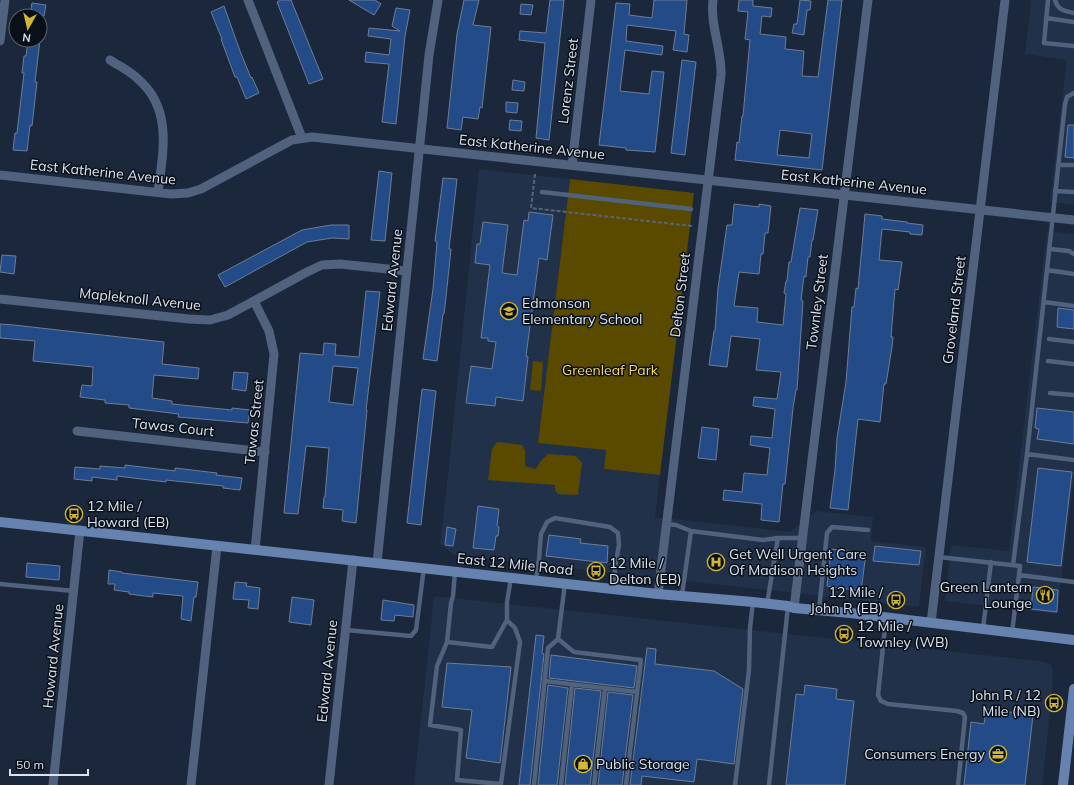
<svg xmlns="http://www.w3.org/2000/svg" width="1074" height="785" font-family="Mulish,sans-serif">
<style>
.built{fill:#203149}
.green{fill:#5a4a00}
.building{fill:#234b88;stroke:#6e7d94;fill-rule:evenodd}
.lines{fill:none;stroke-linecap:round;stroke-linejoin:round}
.path{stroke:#596475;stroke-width:2;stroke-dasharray:4 2;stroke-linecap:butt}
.service{stroke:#50627e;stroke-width:4.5}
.minor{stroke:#50627e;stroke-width:9}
.secondary{stroke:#6683b0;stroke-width:10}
.labels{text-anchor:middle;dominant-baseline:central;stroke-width:3;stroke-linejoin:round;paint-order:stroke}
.street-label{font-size:14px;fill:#dae3ef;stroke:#0a1018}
.poi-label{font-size:14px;fill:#dae3ef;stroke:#0a1018;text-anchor:start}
.park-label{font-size:14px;fill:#f8db64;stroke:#0a1018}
</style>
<rect width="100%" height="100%" fill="#1b273a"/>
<!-- built -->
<path class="built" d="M1031,0h43v205l-24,-3 17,-142 -42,-6z
M479,169l91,10 -32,263 68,8 -2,19 56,6 -5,42 135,15 26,-21 57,6 -2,24 55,6 -7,60 -466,-52 -13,-12 6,-49z
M1047,231l27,3v244l-17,136 -112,-13 6,-56 58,6z
M434,596l605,65 12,3 2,8 -1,22 -10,91h-628z"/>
<!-- green -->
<path class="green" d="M570,179l124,14 -34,282 -56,-6 2,-19 -68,-7z
M533,361l10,1 -2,29 -11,-1z
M497,442l25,3 3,5v16l11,3 4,-7 8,-8 28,2 6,7 -4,32 -20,-1 -3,-4v-5l-67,-5 4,-31z"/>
<!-- building -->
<path class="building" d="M281,0h10l32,79 -14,5 -32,-82z
M349,0h26l6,4 -7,11z
M464,0h15l-6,25 18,2 -9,81 -2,-1 -2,12 -15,-2 -2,13 -14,-2 10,-94z
M550,0h14l-15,140 -13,-2 9,-95 -26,-3 1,-9 26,2z
M654,0h33l-3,34 5,1 -2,17 -14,-2 3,-19 -49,-6 -1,16 37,5 -1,9 -37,-5 -5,41 29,3 3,-23 12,1 -9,80 -29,-2v-2l-27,-3 17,-142 14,1 -1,11 23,3z
M739,0h14v6l19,2 -1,9 -9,-1 -2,18 26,3 -1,12 19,2 -2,25 16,1 10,-77h14l-20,170 -87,-10 2,-18 2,1 3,-27h1l7,-76 -5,-1 3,-27 -10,-1zM780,130l32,4 -3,24 -32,-3z
M800,0l11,1 -1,9h-3l-3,25 -12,-2 2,-9h3z
M32,3l14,2 -2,11h-14z
M521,4l12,1 -2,10 -11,-1z
M224,6l16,45 11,27 1,-1 7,16 -13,6 -9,-22h-2l-6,-16 -8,-22h1l-11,-27z
M396,8l14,2 -5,26 -9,88 -14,-2 7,-58 -24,-2 1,-10 23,3 2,-16 -23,-3 1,-8 31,3 -8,-5z
M28,40h12l-5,42h2l-5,44 -2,-1 -3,26 -14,-1 2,-17h2l7,-60h-2l2,-17h2z
M682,60l14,2 -11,93 -14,-2z
M513,80l12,2 -1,9 -12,-1z
M506,102l12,1 -1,10 -11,-1z
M510,120l12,1 -1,10 -12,-1z
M1068,125h6v33l-9,-1z
M379,171l13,2 -7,68 -14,-1z
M443,178l14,1 -8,70h2l-5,48 -2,17h-1l-6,47 -14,-2 10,-70 4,-47 -2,-1z
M734,204l25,3v-3l12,2 -3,27h-3l-2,21h-2l-2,20 -20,-2 -5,34 24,2 -1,14 26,3 3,-31 -2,-1 2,-12h1l2,-19h2l9,-54 18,2 -5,30h-1l-2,17h-2l-2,20 -2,-1 -3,24 2,1 -6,89h-1l-3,18 -8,76h-2l-4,38 -18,-2 1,-16 -39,-4 1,-10 18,2 2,-19 23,2 3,-27 -20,-3 1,-9 21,2 3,-29 -22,-3 1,-9 23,2 4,-27 -25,-2 4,-31 -29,-3 -4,31 -18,-2 5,-34h1l3,-43 9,-63h5z
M529,212l24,3 -6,45 -8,-2 -13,98 2,1 -5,44 -27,-4 -1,9 -29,-3 5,-37 21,3 4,-27 -8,-1v-3h-7l9,-73 -15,-2 2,-19h3l3,-22 25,3 -6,48 15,2 7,-55 4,1z
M865,214l17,2v3l25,3v1l16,2 -1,10 -12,-1v-2l-28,-3 -3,31 23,2 -4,28 -3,-1 -4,48h2l-1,10 -6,37h-2l-4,38 -22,-3 -10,91 -18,-2 5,-38 2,-32 9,-56 6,-75h2l2,-19 2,1z
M331,225h18v14l-17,-1 -25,4 -82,45 -7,-12 84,-45z
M2,255l14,1 -2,18 -14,-2z
M366,291l14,1 -14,118h1l-11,113 -14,-2 1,-11 -20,-2 1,-11h1l4,-49 -23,-2 -8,68 -14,-1 16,-160 23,2 1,-12 12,1 -1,11 24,2zM333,366l25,2 -5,37 -24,-3z
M1058,308l16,2v19l-17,-2z
M0,324l14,1 150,17 -2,22 37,4 -1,11 -44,-4 -2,23 20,3v3l60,6v-2l18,2 -2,13 -70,-6 1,-3 -50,-6v-3l-24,-2v-3l-25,-3 2,-12 10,1 1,-19 -60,-6 2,-20 -35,-3z
M234,372l14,1 -2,18 -14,-2z
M422,389l14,2 -15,134 -14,-2z
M1037,408l37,4v32l-37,-5 2,-10 -4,-1z
M702,427l17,2 -3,31 -18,-2z
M125,465l50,6v-3l42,5 -1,2 26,3 -2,12 -17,-2v-2l-57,-6v2l-49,-6v4l-25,-3v4l-18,-2 1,-12 25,2v-3l25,2z
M1038,468l34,4 -11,94 -34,-4z
M478,506l21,3 -2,17 2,1 -1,9h-2l-2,14 -21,-2z
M447,527l9,2 -3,17 -8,-1z
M549,535l32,4 -1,4 28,3 -1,17 -61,-7z
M875,546l46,5 -2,14 -46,-4z
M831,549l35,4 -5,38 -34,-5z
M27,563l33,3 -1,14 -33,-3z
M109,570l13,2v1l76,9 -2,15h-2l-3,24 -10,-2 2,-23 -30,-3v4l-24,-3v-2l-15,-2 1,-6h-7z
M235,582l12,1 -1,3 14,2 -2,21 -10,-1 1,-8 -16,-1z
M1033,587l25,3 -1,22 -26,-3z
M292,597l22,3 -3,25 -22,-3z
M383,600l31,5 -1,12 -18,-2 -1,6 -13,-1z
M536,635l8,1 -2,17 2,1 -14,131h-11z
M647,648l9,1 -1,15 59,7 29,18 -9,75 -37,-5 -3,23 -52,-6 -1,9h-11z
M551,655l86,11 -3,22 -85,-10z
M447,663l64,4 -11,96 -34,-5 6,-48 -30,-3z
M548,685l20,3 -11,97h-19z
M805,685l32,4 -1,10 18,2 -9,84h-59l10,-91 8,1z
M575,688l26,3 -11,94h-25z
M608,692l25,3 -11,90h-24z
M986,709l47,6 -8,70h-61l7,-63 13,2z"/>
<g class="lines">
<!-- path -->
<path class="path" d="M535,174l-4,34 161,18"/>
<!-- service -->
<path class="service" d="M1048,0l-4,43 30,3
M1055,0c3,10 9,11 19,13
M1046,18l28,4
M1074,93l-7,4 -2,7 -38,350 47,6
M1058,165h16
M1055,191l19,1
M542,192l149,17
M1050,249l19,2 5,3
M1047,270l27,4
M1044,302l30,4
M1049,339l25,3
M1048,361l26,3
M1050,393l24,2
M666,524l10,1 15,6 72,9 15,-2h24
M939,557l81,9 -1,9
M1013,565l14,-111
M455,572l-2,24 -2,7 -4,39 -10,24 -7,59 31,5 -4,50 44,4 19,-142 -5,-14 -8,-8
M536,580l3,-21 2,-25 6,-12 8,-4 55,9 8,6 1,12 -4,22 -1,21
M0,584l74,7
M682,595l9,-64
M767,604l11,-66
M819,610l8,-77 5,-6 36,3
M886,618l-8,77 3,6 7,3 69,7 6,2 2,4 -7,68
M983,629l8,-67
M346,630l65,6 5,-6 8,-63
M1012,633l7,-58 55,7
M558,639l16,13 67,8 -15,125
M447,642l45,5 15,-27v-18l4,-24
M545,681l92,11
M534,785l14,-137 10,-9 7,-56
M561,785l11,-101
M594,785l11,-97
M735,785l14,-115 1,-42 3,-26
M769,785l19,-179"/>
<!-- minor -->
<path class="minor" d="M248,0l54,138
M0,41l5,-41
M110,60c9,6 20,11 28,19 35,30 25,73 20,113
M572,165l19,-165
M0,175l171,19 17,-1 13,-4 91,-49 20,-3 762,83
M0,299l189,20 21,1 18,-5 79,-43 15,-7 18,-1 67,7
M254,301l15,30 5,23 -19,196
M77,431l188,21
M377,563l52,-508 9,-55
M658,594l63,-519c1,-25 -11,-49 -8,-75
M794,608l74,-608
M931,623l74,-623
M53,785l27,-255
M191,785l26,-239
M329,785l24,-225"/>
<!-- secondary -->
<path class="secondary" d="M0,522l658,72 95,8 35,4 6,2 56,5 224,27
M1063,785l11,-96"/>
</g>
<!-- icons -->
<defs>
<symbol id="school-ring" viewBox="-11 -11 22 22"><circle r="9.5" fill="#0a1018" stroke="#d3b635" stroke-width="1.5"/><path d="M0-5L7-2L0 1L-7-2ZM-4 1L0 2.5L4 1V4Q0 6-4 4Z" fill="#d3b635"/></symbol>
<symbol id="bus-ring" viewBox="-11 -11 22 22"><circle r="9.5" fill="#0a1018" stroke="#d3b635" stroke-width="1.5"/><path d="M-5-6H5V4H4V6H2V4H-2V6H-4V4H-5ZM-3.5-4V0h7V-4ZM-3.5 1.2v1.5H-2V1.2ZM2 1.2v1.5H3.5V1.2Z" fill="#d3b635"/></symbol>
<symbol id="hospital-ring" viewBox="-11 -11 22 22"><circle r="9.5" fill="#0a1018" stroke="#d3b635" stroke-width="1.5"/><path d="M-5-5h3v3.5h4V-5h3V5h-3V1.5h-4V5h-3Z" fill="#d3b635"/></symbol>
<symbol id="restaurant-ring" viewBox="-11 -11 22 22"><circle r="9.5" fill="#0a1018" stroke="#d3b635" stroke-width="1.5"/><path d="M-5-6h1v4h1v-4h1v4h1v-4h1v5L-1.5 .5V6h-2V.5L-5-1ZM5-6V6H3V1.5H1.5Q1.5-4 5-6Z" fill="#d3b635"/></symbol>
<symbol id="office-ring" viewBox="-11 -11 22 22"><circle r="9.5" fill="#0a1018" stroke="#d3b635" stroke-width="1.5"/><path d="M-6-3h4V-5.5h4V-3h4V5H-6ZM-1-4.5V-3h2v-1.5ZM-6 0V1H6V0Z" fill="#d3b635"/></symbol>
<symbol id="shop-ring" viewBox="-11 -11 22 22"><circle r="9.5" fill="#0a1018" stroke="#d3b635" stroke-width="1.5"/><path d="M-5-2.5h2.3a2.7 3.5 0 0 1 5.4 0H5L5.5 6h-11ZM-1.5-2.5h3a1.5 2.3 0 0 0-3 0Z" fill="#d3b635"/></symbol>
</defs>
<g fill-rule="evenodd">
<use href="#school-ring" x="499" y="301" width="20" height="20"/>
<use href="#bus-ring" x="64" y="504" width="20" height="20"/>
<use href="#hospital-ring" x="706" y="552" width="20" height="20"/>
<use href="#bus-ring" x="586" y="561" width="20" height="20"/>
<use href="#restaurant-ring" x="1035" y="585" width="20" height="20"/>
<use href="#bus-ring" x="886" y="590" width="20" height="20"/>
<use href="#bus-ring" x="834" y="624" width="20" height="20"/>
<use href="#bus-ring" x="1044" y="693" width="20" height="20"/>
<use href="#office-ring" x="988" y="744" width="20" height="20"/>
<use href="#shop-ring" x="573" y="754" width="20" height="20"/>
</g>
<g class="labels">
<!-- street labels -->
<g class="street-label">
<text transform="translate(568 81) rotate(-83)">Lorenz Street</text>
<text transform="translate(532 147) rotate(6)">East Katherine Avenue</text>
<text transform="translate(103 172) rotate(6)">East Katherine Avenue</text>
<text transform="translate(854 182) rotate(6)">East Katherine Avenue</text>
<text transform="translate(392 280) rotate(-84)">Edward Avenue</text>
<text transform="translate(680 295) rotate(-83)">Delton Street</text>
<text transform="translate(140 299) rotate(6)">Mapleknoll Avenue</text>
<text transform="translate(817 302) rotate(-83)">Townley Street</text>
<text transform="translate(954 310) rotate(-83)">Groveland Street</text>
<text transform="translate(254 422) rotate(-84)">Tawas Street</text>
<text transform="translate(173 427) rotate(6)">Tawas Court</text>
<text transform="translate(515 564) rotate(6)">East 12 Mile Road</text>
<text transform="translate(53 656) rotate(-84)">Howard Avenue</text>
<text transform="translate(327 671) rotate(-84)">Edward Avenue</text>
</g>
<!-- poi labels -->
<g class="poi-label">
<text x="522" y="303">Edmonson<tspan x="522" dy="16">Elementary School</tspan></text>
<text x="87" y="506">12 Mile /<tspan x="87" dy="16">Howard (EB)</tspan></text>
<text x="729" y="554">Get Well Urgent Care<tspan x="729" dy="16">Of Madison Heights</tspan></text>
<text x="609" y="563">12 Mile /<tspan x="609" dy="16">Delton (EB)</tspan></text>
<text x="1032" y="587" text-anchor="end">Green Lantern<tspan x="1032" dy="16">Lounge</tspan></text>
<text x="883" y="592" text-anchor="end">12 Mile /<tspan x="883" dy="16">John R (EB)</tspan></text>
<text x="857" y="626">12 Mile /<tspan x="857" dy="16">Townley (WB)</tspan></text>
<text x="1041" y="695" text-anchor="end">John R / 12<tspan x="1041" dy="16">Mile (NB)</tspan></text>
<text x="985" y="754" text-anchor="end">Consumers Energy</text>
<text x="596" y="764">Public Storage</text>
</g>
<!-- park labels -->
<g class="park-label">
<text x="610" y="370">Greenleaf Park</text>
</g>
</g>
<!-- north arrow -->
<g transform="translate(28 28) rotate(188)"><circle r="19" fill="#0a1018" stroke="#5d646e"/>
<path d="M0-3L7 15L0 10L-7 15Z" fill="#d3b635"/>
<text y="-6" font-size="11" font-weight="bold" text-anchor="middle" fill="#dae3ef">N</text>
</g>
<!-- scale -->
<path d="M10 769v6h78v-6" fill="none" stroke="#dae3ef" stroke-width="2"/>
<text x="16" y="769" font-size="12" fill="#dae3ef" stroke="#0a1018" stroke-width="3" paint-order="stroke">50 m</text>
</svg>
